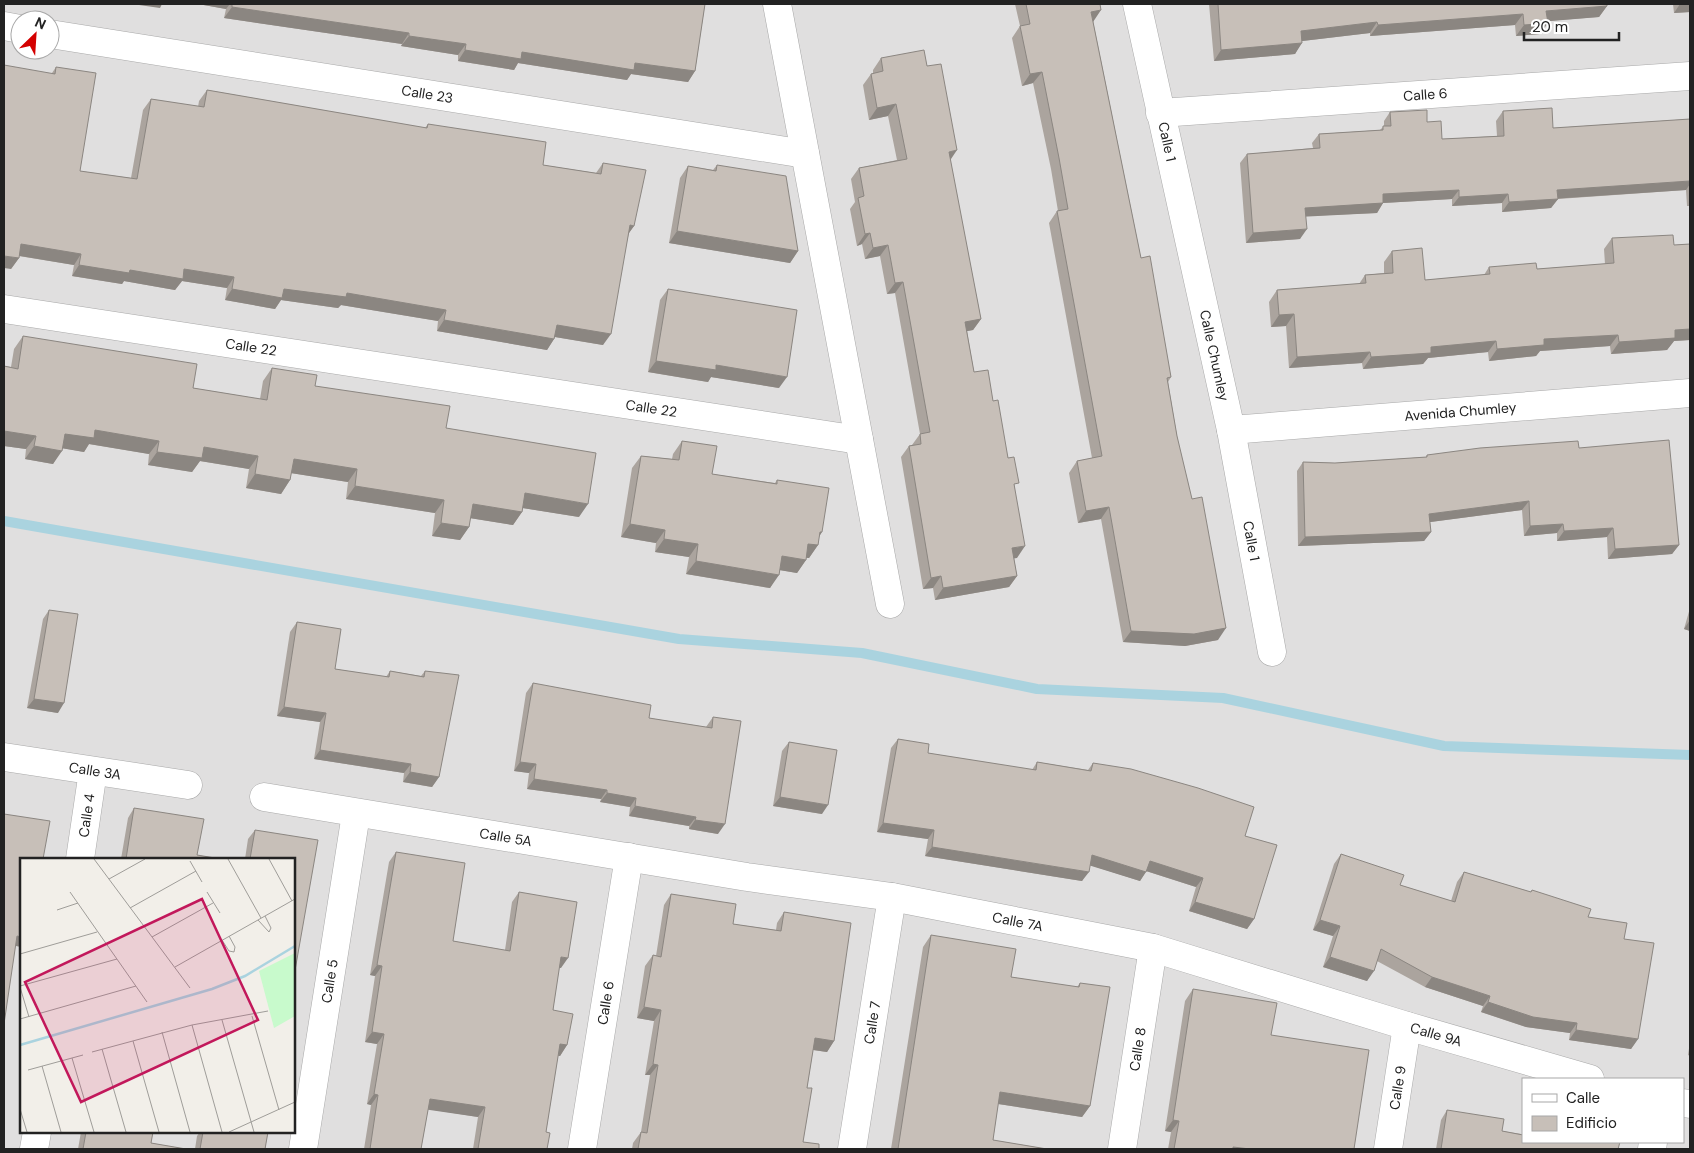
<svg xmlns="http://www.w3.org/2000/svg" width="1694" height="1153" font-family="'DM Sans',sans-serif">
<style>
.residential{fill:#e0dfdf;fill-rule:evenodd}
.lines{fill:none;stroke-linecap:round;stroke-linejoin:round}
.stream{stroke:#aad3df;stroke-width:10}
.minor-casing{stroke:#a9a9a9;stroke-width:29}
.minor{stroke:#fff;stroke-width:28}
.wall{fill:#aba49e}
.shaded-wall{fill:#8b8681}
.building{fill:#c7bfb8;stroke:#8b8681}
.labels{text-anchor:middle;dominant-baseline:central;stroke-width:5;stroke-linejoin:round;paint-order:stroke}
.street-label{font-size:14px;fill:#222;stroke:#fff}
.inset-river{fill:none;stroke:#aad3df;stroke-width:2.5}
.inset-road{fill:none;stroke:#9f9d99;stroke-width:1}
.view{fill:#c2185b;fill-opacity:0.15;stroke:#c2185b;stroke-width:2.5}
.inset-edge{fill:none;stroke:#222;stroke-width:2.5}
</style>
<rect width="100%" height="100%" fill="#f2efe9"/>
<!-- residential -->
<path class="residential" d="M4,4h1686v1145h-1686zM20,20h30v30h-30zM21,859h273v273h-273zM1523,1079h160v63h-160z"/>
<g class="lines">
<!-- stream -->
<path class="stream" d="M4,521l675,118 183,14 175,36 186,9 221,48 246,9"/>
<defs>
<g id="minor">
<path d="M777,4l113,600"/>
<path id="s1" d="M1137,4l94,426 41,222"/>
<path d="M4,26l16,3"/>
<path id="s2" d="M50,34l755,120"/>
<path id="s3" d="M1160,113l530,-37"/>
<path id="s4" d="M4,309l855,131"/>
<path id="s5" d="M1231,430l459,-37"/>
<path id="s6" d="M4,757l184,28"/>
<path id="s7" d="M264,797l483,80 145,20 261,51 254,78 183,53"/>
<path id="s8" d="M80,859l13,-88"/>
<path d="M1683,1103l7,1"/>
<path d="M34,1149l3,-17"/>
<path id="s9" d="M303,1149l53,-335"/>
<path id="s10" d="M582,1149l47,-292"/>
<path id="s11" d="M852,1149l40,-252"/>
<path id="s12" d="M1122,1149l31,-201"/>
<path id="s13" d="M1388,1149l19,-123"/>
<path d="M1652,1149l1,-7"/>
</g>
</defs>
<!-- minor casing -->
<use href="#minor" class="minor-casing"/>
<!-- minor -->
<use href="#minor" class="minor"/>
</g>
<!-- wall -->
<path class="wall" d="M198,4h507l-10,67 -7,11 -57,-8 -4,6 -109,-17 -4,7 -56,-9v-6l-57,-9 1,-2 -178,-26 2,-9z
M1015,4h85l-7,17 48,237 30,119 -3,5 9,54 41,204 -33,6 -62,-4 -22,-123 -23,4 -9,-50 8,-12 15,-3 -43,-235 8,-12h1l-7,-42 -18,-86 -11,3 -10,-48 8,-12z
M1209,4h398v2l-8,11 -52,4 -7,13 -24,2 -1,-11 -145,11v-3l-68,8 -7,13 -81,7z
M1673,4h17v8l-16,1z
M881,58l46,8 23,94 31,159 -8,11 -6,1 7,41 19,29 15,57 7,30 2,70h-3l3,18 -8,11 -74,13 -2,-12 -10,1 -22,-132 8,-11 3,-1 8,-11 -25,-141 -8,1 -7,-38 -15,3 -3,-15 -5,2 -7,-37 5,-7 -4,-23 8,-11 38,-8 -9,-44 -19,4 -6,-35 8,-11 2,-1v-3z
M56,67l24,104 51,7 12,-68 8,-11 47,8 1,-6 8,-11 218,38 3,-4 115,41 53,8 7,-10 31,63 -5,7 -26,112 -48,-8 -1,2 -7,11 -110,-19 1,-10 -97,-16 -3,3 -57,-8 -6,9 -50,-9 2,-12 -45,-7 -7,9 -51,-9 -2,3 -50,-8 2,-11 -55,-9v2l-8,11 41,-196z
M1503,111l50,17 137,-9v87h-3l-1,-16 -128,9 -7,9 -49,4v-9l-50,3v-7l-69,4 -6,10 -71,3 -6,23 -54,4 -6,-80 7,-9 66,-6 -1,-5 7,-9 61,-4 4,-4v-5l6,-9 37,10 15,17 55,-3 -1,-15z
M717,165l81,86 -8,12 -121,-20 11,-65 8,-12 25,4z
M1612,238l62,7 16,-1v96l-16,1 -7,9 -56,4 -1,-8 -70,5 -4,5 -47,5 -1,-9 -60,6 -5,6 -60,5 -1,-6 -73,5 -3,-42 -15,1 -2,-25 8,-12 82,-6 6,-9 19,-2v-11l8,-11 33,29 59,-5 5,-8 48,2 68,-5 -1,-15z
M668,289l111,99 -68,-11 -3,5 -60,-10 12,-72z
M23,336l170,52 67,11 3,-18 9,-13 43,18 131,42 133,89 -56,-9 -1,4 -9,13 -43,-7 -1,9 -9,13 -28,-4 3,-23 -89,-14 2,-17 -57,-9 -1,7 -9,14 -35,-6 3,-19 -49,-8 -8,11 -44,-7 1,-11 -60,-10 -5,8 -22,-4 -9,16 -28,-5 1,-10 -22,-3v-80l7,1 3,-18z
M682,441l30,33 63,9 2,-3 42,57 -1,8 -9,13h-3v2l-9,13 -17,-3 -10,18 -84,-14 3,-17 -34,-5 1,-9 -35,-6 11,-69 9,-12 31,3 1,-5z
M1579,448l100,97 -7,9 -64,5 -1,-22 -50,4v-8l-33,3 -2,-26 -92,12 1,10 -7,9 -126,5 -1,-75 6,-9 32,1 91,-6 1,-2z
M1690,608v23l-6,-2z
M49,610l9,103 -31,-5 16,-89z
M297,622l38,47 51,8 4,-6 31,5 4,-5 14,106 -7,10 -29,-5 1,-9 -90,-14 6,-37 -43,-6 13,-84z
M533,683l116,35 57,9 7,-10 5,117 -29,-5v-3l-60,-10 1,-9 -30,-5 1,-3 -74,-10 2,-16 -15,-2 12,-78z
M898,739l30,14 104,17 5,-8 51,8 5,-7 152,73 9,83 -7,10 -58,-18 7,-24 -50,-16 -6,10 -50,-16 -8,16 -157,-25 3,-17 -51,-7 14,-84z
M789,742l33,72 -49,-8 9,-55z
M134,808l63,47 24,4h-100l7,-41z
M255,830l39,29h-49l3,-20z
M396,852l57,89 52,9 7,-48 7,-10 42,76h-2l-6,42 14,35 -7,11 -2,-1 -12,77 1,17h-74l5,-32 -50,-8 -7,40h-57l7,-44 -4,-1 10,-60 -12,-2 10,-66 -5,-1 19,-113z
M1341,854l59,31 51,16 6,-19 7,-10 67,20 1,-2 56,27 36,22 14,100 -7,10 -62,-9 1,-7 -44,-6 -45,-15 2,-6 -58,-19 -48,-26 -10,20 -44,-14 10,-31 -20,-6 21,-66z
M671,894l62,30 43,6 1,-7 7,-11 50,129 -7,11 -14,-2 -6,38 -4,54 16,7h-187l1,-6 8,-11 9,-57h-5l9,-54 -17,-3 8,-52 8,-11 3,1 8,-51z
M931,935l80,42 66,10 3,-4 10,123 -8,11 -84,-13 -5,36 54,9h-156l32,-202z
M1193,989l78,46 83,114h-186l3,-17 -6,-1 20,-130z
M1690,1042v14l-2,-1z
M1447,1110l55,21 116,18h-182l5,-29z
M81,1132h72l-2,11 35,6h-108z
M200,1132h68l-3,17h-70l2,-13z"/>
<!-- shaded-wall -->
<path class="shaded-wall" d="M132,4h30l-2,4z
M198,4h32l-4,5z
M1680,4h10v8l-16,1z
M1607,6l-8,11 -60,5 7,-11z
M232,7l177,26 -7,11 -178,-26z
M1101,10l-8,12 -2,-10z
M1523,14l-8,11 -145,11 8,-11z
M1377,22l-7,11 -76,9 7,-11z
M1548,23l-8,11 -24,2 8,-11z
M409,36l57,8 -8,11 -57,-9z
M1302,43l-7,11 -81,7 7,-11z
M465,50l57,2 113,11 60,8 -7,11 -57,-8 -4,6 -109,-17 -4,7 -56,-9z
M1042,72l-9,11 -11,3 8,-12z
M896,104l-8,12 -19,4 8,-12z
M957,150l-8,12v-10z
M1690,181v3l-4,6 -135,9 6,-9z
M1459,190l-7,9 -69,4 -6,10 -79,4 7,-9 78,-14z
M1508,194l-6,9 -50,3 7,-9z
M1558,199l-7,9 -49,4 7,-10z
M630,225l4,1 -8,11z
M1307,229l-7,10 -54,4 7,-10z
M677,231l121,20 -8,12 -121,-20z
M870,233l-8,11 -5,2 8,-12z
M21,244l60,10 -7,11 -60,-10z
M888,245l-8,11 -15,3 8,-11z
M4,256l15,2 -8,11 -7,-1z
M79,265l51,5 54,-1 50,8 -7,11 -45,-7 -7,9 -51,-9 -2,3 -50,-8z
M903,282l-8,11 -8,1 8,-11z
M232,289h52l63,4 99,17 -8,11 -97,-16 -3,3 -57,-8 -6,9 -50,-9z
M1294,314l-8,12 -15,1 8,-12z
M981,319l-8,11 -16,3 8,-11z
M444,320l110,19 -7,11 -110,-19z
M557,325l54,9 -8,11 -54,-9z
M1690,329v11l-16,1 -7,9 -56,4 8,-12 56,-12z
M1618,335l-8,11 -70,5 -4,5 -47,5 8,-12 47,-10z
M1496,341l-8,11 -60,6 -5,6 -60,5 8,-12 60,-10z
M1370,352l-8,11 -73,5 8,-11z
M656,361l60,4 71,12 -8,11 -68,-11 -3,5 -60,-10z
M95,430l64,11 -10,13 -60,-10 -5,8 -29,-5 10,-13z
M4,431l32,5 -10,13 -22,-3z
M34,446l28,5 -9,13 -28,-5z
M204,447l54,9 -9,13 -49,-8 -8,11 -44,-7 9,-13z
M294,459l63,10 -9,13 -64,-10z
M255,474l35,6 -9,14 -35,-6z
M355,486l89,14 -9,13 -89,-14z
M525,493l63,11 -9,13 -63,-10z
M1529,501l-7,9 -99,13 6,-9z
M473,504l49,8 -9,13 -50,-8z
M1109,507l-8,12 -23,4 8,-12z
M441,523l28,4 -9,13 -28,-4z
M630,524l35,6 -9,13 -35,-6z
M1563,524l-6,9 -33,3 6,-10z
M1613,528l-6,9 -50,4 7,-10z
M820,532h2l-8,13h4l-9,13 -10,-1 9,-13z
M1431,532l-7,9 -126,5 7,-9z
M664,539l34,5 -9,13 -34,-5z
M1679,545l-7,9 -64,5 7,-10z
M1025,546l-8,12 -13,2 8,-12z
M782,556l24,4 -9,13 -24,-4z
M696,561l83,14 -9,13 -84,-14z
M941,576l-8,12 -10,1 8,-11z
M1017,576l-8,11 -74,13 8,-12z
M1690,620v11l-6,-2z
M1226,628l-8,12 -33,6 -62,-4 8,-11z
M34,699l30,4 -6,10 -31,-5z
M284,707l42,6 -6,9 -43,-6z
M320,750l91,14 -7,9 -90,-14z
M520,762l16,2 -7,9 -15,-2z
M410,772l29,5 -7,10 -29,-5z
M534,779l73,11 -6,9 -74,-10z
M607,793l29,5 -6,9 -30,-5z
M780,797l48,8 -6,9 -49,-8z
M635,806l61,11 -7,9 -60,-10z
M695,820l30,4 -7,10 -29,-5z
M883,823l51,7 -6,9 -51,-7z
M932,847l157,25 -7,9 -157,-25z
M1092,855l54,17 -6,9 -55,-17z
M1150,861l53,17 -7,9 -53,-17z
M1195,902l59,17 -7,10 -58,-18z
M1320,920l20,6 -7,10 -20,-6z
M17,936l4,1v10l-10,-2z
M561,957l7,1 -7,10 -7,-1z
M1330,957l44,14 -7,10 -44,-14z
M377,965l5,1 -7,10 -5,-1z
M1432,977l58,19 -7,10 -58,-19z
M1488,1002l89,21 -7,10 -44,-6 -45,-15z
M644,1007l17,3 -7,11 -17,-3z
M1576,1030l62,9 -7,10 -62,-9z
M372,1032l12,2 -7,10 -12,-2z
M815,1038l19,3 -7,11 -20,-3z
M560,1044l7,1 -7,11 -7,-1z
M653,1064l5,1 -8,10h-5z
M1000,1092l90,14 -8,11 -90,-14z
M374,1094l4,1 -7,10 -4,-1z
M430,1099l55,8 -7,10 -55,-8z
M1173,1120l6,1 -8,11 -6,-1z
M1233,1147l17,2h-19z"/>
<!-- building -->
<path class="building" d="M232,4h473l-10,67 -60,-8 -1,7 -112,-18 -1,7 -56,-9 1,-6 -57,-8v-3l-177,-26z
M1026,4h74l1,6 -10,2 50,246 9,-2 21,121 -4,1 10,58 15,63 10,-2 24,131 -32,6 -63,-3 -22,-124 -23,4 -9,-50 25,-5 -45,-245 11,-2 -9,-51 -17,-86 -12,2 -10,-48 10,-2z
M1218,4h389v2l-61,5 2,12 -24,2 -1,-11 -145,11 -1,-3 -76,9 1,12 -81,7z
M924,50l3,16 14,-2 16,86 -8,2 32,167 -16,3 9,50 14,-2 5,31 5,-1 10,58 6,-1 5,26 -5,1 11,62 -13,2 5,28 -74,12 -2,-12 -10,2 -22,-132 12,-2 -1,-10 10,-2 -27,-150 -8,1 -7,-38 -15,3 -3,-15 -5,1 -7,-36 6,-2 -5,-28 48,-9 -11,-55 -19,4 -6,-34 12,-3 -2,-13z
M4,65l51,9 1,-7 40,6 -16,98 57,8 14,-80 53,8 3,-17 220,38 1,-4 118,18 -3,23 58,9 2,-11 43,7 -12,56 -4,-1 -19,109 -54,-9 -3,14 -110,-19 2,-10 -99,-17 -1,4 -62,-8 -2,9 -50,-9 2,-12 -50,-8 -1,10 -53,-9 -1,3 -50,-8 2,-11 -60,-10 -2,14 -15,-2z
M1552,108l1,20 137,-9v62l-133,9 1,9 -49,3 -1,-8 -49,3v-7l-76,4v9l-78,5 2,21 -54,4 -6,-79 73,-6 -1,-14 64,-4v-4h8l-1,-14 37,-2v12l14,-1 1,18 62,-3 -1,-25z
M717,165l69,11 12,75 -121,-20 11,-65 28,5z
M1673,235l1,10 16,-1v85l-15,1v8l-56,4 -1,-7 -74,4v6l-47,4 -1,-8 -65,6v6l-60,4 -1,-5 -73,5 -3,-43 -15,1 -2,-25 89,-7 -1,-8 28,-2 -1,-22 30,-3 3,32 65,-6 -1,-7 47,-4 1,6 77,-6 -2,-25z
M668,289l129,21 -10,67 -71,-12v5l-60,-9z
M23,336l174,28 -4,24 74,12 5,-32 45,7 -2,11 135,20 -4,22 150,25 -8,51 -63,-11 -3,19 -49,-8 -4,23 -28,-4 3,-23 -89,-14 2,-17 -63,-10 -4,21 -35,-6 3,-18 -54,-9 -2,11 -45,-6 2,-11 -64,-11 -1,8 -29,-4 -3,17 -28,-5 2,-10 -32,-5v-65l14,3z
M1669,440l10,105 -64,4 -2,-21 -49,3 -1,-7 -33,2 -1,-25 -100,13 2,18 -126,5 -2,-75 32,1 92,-6v-2l53,-7 98,-7 1,7z
M682,441l35,5 -5,28 65,10v-4l52,8 -7,44h-2l-2,13 -10,-1 -2,16 -24,-4 -3,19 -83,-14 2,-17 -34,-5 1,-9 -35,-6 11,-68 38,4z
M49,610l29,4 -14,89 -30,-4z
M297,622l44,7 -6,40 54,8 1,-6 34,6 1,-6 34,4 -20,102 -29,-5 1,-8 -91,-14 6,-37 -42,-6z
M533,683l118,22 -2,13 63,10 1,-11 28,4 -16,103 -30,-4 1,-3 -61,-11 1,-8 -29,-5v-3l-73,-11 2,-15 -16,-2z
M898,739l31,5 -1,9 108,17 1,-8 54,9 2,-8 38,6 67,19 56,19 -9,29 32,9 -23,74 -59,-17 8,-24 -53,-17 -4,11 -54,-17 -3,17 -157,-25 2,-17 -51,-7z
M789,742l48,8 -9,55 -48,-8z
M134,808l70,11 -7,36 24,4h-95z
M4,814l46,7 -7,38h-22v78l-4,-1 -13,88z
M255,830l63,10 -24,136v-117h-44z
M396,852l69,11 -12,78 57,10 9,-59 58,10 -9,56 -7,-1 -8,53 20,4 -6,31 -7,-1 -14,88 4,1 -3,16h-69l7,-42 -55,-8 -9,50h-51l8,-54 -4,-1 10,-60 -12,-2 10,-66 -5,-1z
M1341,854l63,21 -4,10 55,17 9,-30 67,20 1,-2 59,19 -3,8 39,6 -3,16 30,4 -16,96 -62,-9 1,-7 -44,-6 -45,-15 2,-6 -58,-19 -51,-28 -7,22 -44,-14 10,-31 -20,-6z
M671,894l65,10 -3,20 48,7 3,-19 67,11 -17,118 -19,-3 -8,50h5l-9,54 16,2v5h-181l3,-17 6,1 11,-68 -5,-1 8,-54 -17,-3 9,-52 8,2z
M931,935l85,14 -5,28 68,10 1,-4 30,4 -20,119 -90,-14 -7,48 54,9h-149z
M1193,989l84,14 -6,32 98,15 -15,99h-104l-17,-2v2h-59l5,-28 -6,-1z
M1447,1110l57,9 -2,12 21,4v7h97l-2,7h-177z
M86,1132h67l-2,11 35,6h-103z
M203,1132h65l-3,17h-65z"/>
<g class="labels">
<!-- street labels -->
<g class="street-label">
<text stroke="none"><textPath href="#s2" startOffset="382">Calle 23</textPath></text>
<text stroke="none"><textPath href="#s3" startOffset="266">Calle 6</textPath></text>
<text stroke="none"><textPath href="#s1" startOffset="141">Calle 1</textPath></text>
<text stroke="none"><textPath href="#s4" startOffset="250">Calle 22</textPath></text>
<text stroke="none"><textPath href="#s1" startOffset="360">Calle Chumley</textPath></text>
<text stroke="none"><textPath href="#s4" startOffset="655">Calle 22</textPath></text>
<text stroke="none"><textPath href="#s5" startOffset="230">Avenida Chumley</textPath></text>
<text stroke="none"><textPath href="#s1" startOffset="549">Calle 1</textPath></text>
<text stroke="none"><textPath href="#s6" startOffset="92">Calle 3A</textPath></text>
<text stroke="none"><textPath href="#s8" startOffset="44">Calle 4</textPath></text>
<text stroke="none"><textPath href="#s7" startOffset="245">Calle 5A</textPath></text>
<text stroke="none"><textPath href="#s7" startOffset="764">Calle 7A</textPath></text>
<text stroke="none"><textPath href="#s9" startOffset="170">Calle 5</textPath></text>
<text stroke="none"><textPath href="#s10" startOffset="148">Calle 6</textPath></text>
<text stroke="none"><textPath href="#s11" startOffset="128">Calle 7</textPath></text>
<text stroke="none"><textPath href="#s7" startOffset="1198">Calle 9A</textPath></text>
<text stroke="none"><textPath href="#s12" startOffset="101">Calle 8</textPath></text>
<text stroke="none"><textPath href="#s13" startOffset="62">Calle 9</textPath></text>
</g>
</g>
<!-- overview -->
<g transform="translate(20 858)">
<rect width="275" height="275" fill="#f2efe9"/>
<path d="M275,95v63l-21,12 -15,-57z" fill="#c8facc"/>
<path class="inset-river" d="M0,187l192,-56 33,-13 50,-30"/>
<path class="inset-road" d="M74,1l96,129M208,1l33,59M249,1l23,42M170,3l12,21M89,21l36,-20M50,34l77,110M187,34l13,21M110,50l66,-37M37,52l21,-7M238,62l11,12 2,-4 -6,-12M132,79l61,-34M202,82l7,11 5,1 1,-5 -6,-11M0,96l77,-22M155,109l120,-68M0,128l97,-27M0,129l9,30M232,158l27,94M0,161l116,-33M202,162l32,112M172,167l30,107M142,174l28,100M113,183l26,91M82,191l24,83M72,194l100,-27 76,-14M52,200l22,74M22,208l19,66M8,212l55,-15M0,251l7,23M209,274l66,-30"/>
<path class="view" d="M182,41l56,121 -177,82 -56,-120z"/>
<rect width="275" height="275" class="inset-edge"/>
</g>
<!-- border -->
<rect width="1694" height="1153" fill="none" stroke="#222222" stroke-width="10"/>
<!-- legend -->
<rect x="1522" y="1078" width="162" height="65" fill="#ffffff" stroke="#a7a7a7"/>
<rect x="1532" y="1094" width="25" height="8" fill="#ffffff" stroke="#a7a7a7"/>
<text x="1566" y="1103" font-size="15" fill="#222222">Calle</text>
<rect x="1532" y="1116" width="25" height="15" fill="#c7bfb8" stroke="#a7a7a7"/>
<text x="1566" y="1128" font-size="15" fill="#222222">Edificio</text>
<!-- north arrow -->
<g transform="translate(35 35) rotate(25)"><circle r="24" fill="#ffffff" stroke="#a7a7a7"/>
<path d="M0-4L9 19L0 12L-9 19Z" fill="#d40000"/>
<text y="-8" font-size="14" font-weight="bold" text-anchor="middle" fill="#222222">N</text>
</g>
<!-- scale -->
<path d="M1524 32v8h95v-8" fill="none" stroke="#222222" stroke-width="2.5"/>
<text x="1532" y="32" font-size="15" fill="#222222" stroke="#ffffff" stroke-width="4" paint-order="stroke">20 m</text>
</svg>
